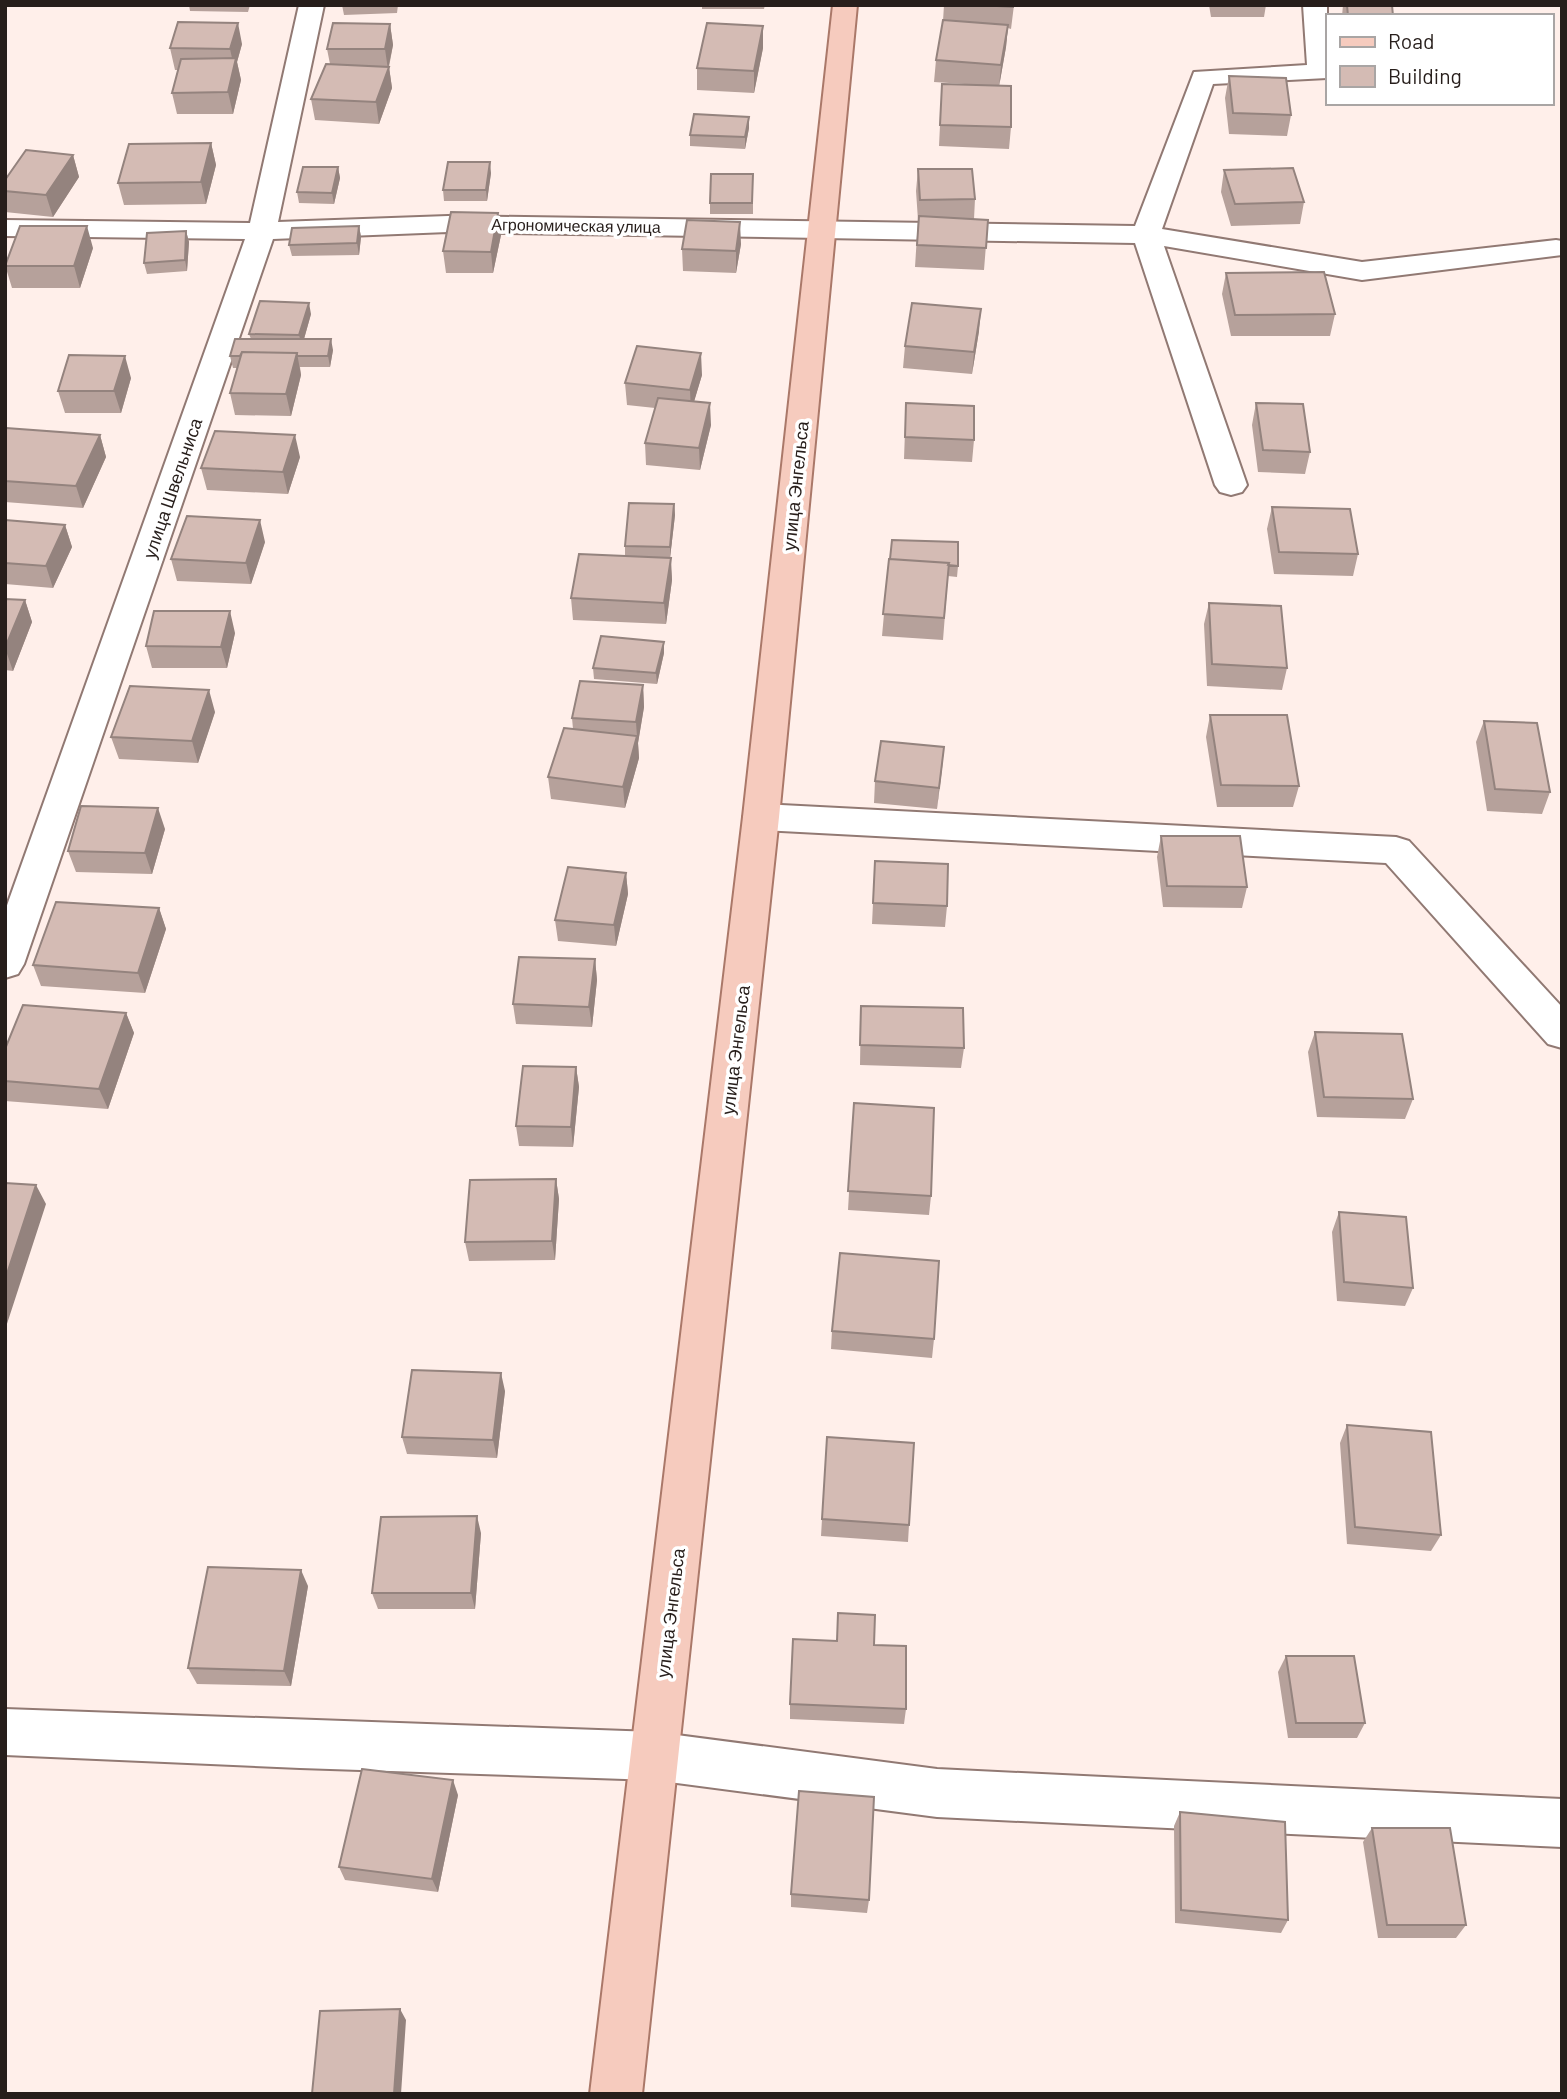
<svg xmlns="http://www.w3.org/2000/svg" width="1567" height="2099" font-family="Barlow,sans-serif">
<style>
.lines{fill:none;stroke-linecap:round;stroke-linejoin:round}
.minor-casing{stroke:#917973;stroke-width:4}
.major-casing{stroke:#aa7869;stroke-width:4}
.minor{fill:#fff;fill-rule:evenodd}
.major{fill:#f6cbbe;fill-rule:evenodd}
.wall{fill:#b6a19b}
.shaded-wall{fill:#94837e}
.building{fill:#d4bbb4;stroke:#94837e;stroke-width:2}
.labels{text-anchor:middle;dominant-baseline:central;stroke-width:7;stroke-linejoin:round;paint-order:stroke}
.far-street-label{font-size:16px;fill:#271e1b;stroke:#fff}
.street-label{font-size:18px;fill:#271e1b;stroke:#fff}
</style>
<rect width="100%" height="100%" fill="#ffefea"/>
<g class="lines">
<defs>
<path id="minor" d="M299,5h25l-46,217 170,-6 687,10 59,-154 113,-7 -4,-60h24v73l-114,6 -51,145 200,33 194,-22 6,1v14l-200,25 -198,-34 83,239 -5,7 -11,3 -11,-3 -5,-7 -80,-242 -687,-11 -175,7 -249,725 -6,10 -13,4v-67l240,-672 -240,-3v-16l245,3z
M761,804l635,33 13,4 153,166v41l-14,-4 -162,-181 -625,-33 -13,-4 -5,-9 5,-9z
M5,1709l649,23 283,37 625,30v48l-625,-30 -283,-37 -354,-12 -295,-13z"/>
<path id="major" d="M833,5h24l-78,812 -137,1277h-52l153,-1277z"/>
</defs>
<!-- minor casing -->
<use href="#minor" class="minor-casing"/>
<!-- major casing -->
<use href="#major" class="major-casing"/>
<!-- minor -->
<use href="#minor" class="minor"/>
<!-- major -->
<use href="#major" class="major"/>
</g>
<!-- wall -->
<path class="wall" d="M189,5h61l-2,7 -58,-1z
M342,5h56l-1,8 -53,2z
M702,5h63l-1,4h-62z
M944,5h70l-3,24 -3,-1 -2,19 -7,39 12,41 -2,22 -70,-3 3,-62 38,1 -46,-3 2,-22 7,-39z
M1209,5h57l-2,12h-53z
M1343,5h49l1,11h-51z
M390,24l3,21 -4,22 3,21 -13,36 -64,-4 -4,-21 19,-35 -3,-15z
M763,26v22l-9,45 -57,-3v-22z
M242,44l-5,18 4,18 -8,34h-56l-5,-21 6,-23h-3l-5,-22z
M1229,76l62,39 -4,21 -58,-2 -4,-36z
M749,117v11l-4,21 -55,-3v-11z
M211,143l5,22 -10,39 -82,1 -6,-22z
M73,155l6,22 -26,40 -48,-5v-32z
M338,167l2,11 -6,26 -35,-1 -2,-11z
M918,169l57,30 -1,20 14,1 -4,50 -69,-3 3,-47 -2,-29z
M1224,170l80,32 -4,22 -69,2 -10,-34z
M491,173l-4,28h-43l-1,-11z
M753,174v40h-43v-11z
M498,213l3,22 -8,38h-47l-3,-22z
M359,226l2,11 -2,18 -67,1 -3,-11z
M186,231l3,11 -2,29 -40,3 -3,-11z
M741,244l-5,29 -53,-2 -1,-22z
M93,248l-13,40h-68l-7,-23z
M1226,273l109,41 -5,22h-99l-9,-42z
M311,314l-7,25 29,11 -3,17h-30l1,8 -10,41 -56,-1 -5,-22 7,-25h-4l-3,-12 21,-17 -2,-5z
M979,331l-7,43 -69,-6 2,-22z
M702,375l-8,26 17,24 -11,45 -54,-5 -1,-22 10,-35 -28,-3 -2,-22z
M131,378l-10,35h-56l-7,-22z
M906,403l68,37 -2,22 -68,-3z
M1256,403l54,49 -5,22 -47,-2 -6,-47z
M5,429l95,6 6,22 -23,51 -78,-6z
M300,457l-12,37 -81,-4 -6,-22z
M674,504l1,11 -5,43 2,22 -6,44 -93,-4 -2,-22 54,-42v-10z
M1272,507l86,47 -5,22 -79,-2 -7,-45z
M5,520l60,5 7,22 -19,41 -48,-4z
M265,542l-14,42 -74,-3 -6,-22z
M889,559l69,7 -1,11 -9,-1 -5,64 -61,-4z
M5,599l20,1 7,22 -19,49 -8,-1z
M1209,603l78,65 -5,22 -75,-4 -3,-62z
M235,633l-8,35h-75l-6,-22z
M664,653l-7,31 -63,-5 -1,-11z
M643,685l1,22 -6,36 1,15 -14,50 -74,-9 -3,-22 25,-48 -1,-11z
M215,712l-17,51 -79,-4 -8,-22z
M1210,715l89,71 -6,21h-76l-11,-70z
M1484,721l66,71 -8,22 -55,-3 -11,-69z
M944,747l-7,62 -63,-6 1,-22z
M165,829l-13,45 -76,-2 -8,-21z
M1161,836l86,51 -5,21 -79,-1 -6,-50z
M875,861l72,45 -2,21 -73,-3z
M626,873l2,21 -12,52 -58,-5 -3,-21z
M159,908l7,21 -21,64 -104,-7 -8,-21z
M595,959l2,21 -5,47 -76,-3 -3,-20z
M861,1006l103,42 -3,20 -101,-3z
M126,1013l8,20 -26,76 -103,-8v-52z
M1315,1032l98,67 -8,20 -88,-2 -9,-65z
M576,1067l3,20 -6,60 -54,-1 -3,-20z
M854,1103l77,93 -2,19 -81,-5z
M556,1179l3,20 -4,61 -86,1 -4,-19z
M1339,1212l74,76 -8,18 -68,-5 -5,-69z
M832,1331l102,8 -2,19 -101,-9z
M505,1391l-8,67 -90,-4 -5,-17z
M1347,1425l94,110 -10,16 -84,-7 -7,-101z
M822,1519l87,6 -1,17 -87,-6z
M481,1533l-6,76h-97l-6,-16z
M308,1586l-17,100 -94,-2 -9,-16z
M874,1645l32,64 -2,15 -114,-5v-15z
M1286,1656l79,67 -8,15h-69l-10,-66z
M458,1795l-20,97 -93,-12 -6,-13z
M1180,1812l108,108 -7,13 -106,-10 -1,-97z
M1372,1828l94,97 -10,13h-78l-15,-96z
M791,1894l78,6 -2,13 -76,-6z"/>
<!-- shaded-wall -->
<path class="shaded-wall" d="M238,23l4,21 -5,18 4,18 -8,34 -5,-22 6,-25 -4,-18z
M390,24l3,21 -5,24 1,-2 3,21 -13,36 -3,-22 12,-32 -3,-21z
M1008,25l-2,22 -7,40 2,-22z
M763,26v22l-9,45v-22z
M749,117v11l-4,21v-12z
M211,143l5,22 -10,39 -5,-22z
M73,155l6,22 -26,40 -7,-22z
M490,162l1,11 -4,28 -1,-11z
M338,167l2,11 -6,26 -2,-11z
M498,213l3,22 -8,38 -2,-21z
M740,222l1,22 -5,29v-22z
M87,226l6,22 -13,40 -6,-22z
M359,226l2,11 -2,18 -2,-12z
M186,231l3,11 -2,29 -2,-11z
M309,303l2,11 -9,32 -3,-11z
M981,309l-2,22 -7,43 2,-22z
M331,339l2,11 -3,17 -2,-11z
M297,353l4,22 -10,41 -5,-22z
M701,353l1,22 -11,37 -1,-22z
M125,356l6,22 -10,35 -7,-22z
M710,403l1,22 -11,45 -1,-22z
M100,435l6,22 -23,51 -7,-22z
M295,435l5,22 -12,37 -5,-22z
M674,504l1,11 -5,43v-11z
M260,520l5,22 -14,42 -5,-21z
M65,525l7,22 -19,41 -7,-22z
M671,558l1,22 -6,44 -2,-21z
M25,600l7,22 -19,49 -8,-23z
M230,611l5,22 -8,35 -6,-21z
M664,642v11l-7,31 -1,-11z
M643,685l1,22 -6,36 1,15 -14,50 -2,-21 14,-50 -1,-15z
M209,690l6,22 -17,51 -6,-22z
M944,747l-2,22 -5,40 2,-21z
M158,808l7,21 -13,45 -7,-21z
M626,873l2,21 -12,52 -2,-21z
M159,908l7,21 -21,64 -7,-20z
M595,959l2,21 -5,47 -3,-20z
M126,1013l8,20 -26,76 -9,-20z
M576,1067l3,20 -6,60 -2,-20z
M556,1179l3,20 -4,61 -3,-19z
M36,1185l10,19 -41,126v-50z
M501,1373l4,18 -8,67 -4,-18z
M477,1516l4,17 -6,76 -4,-16z
M301,1570l7,16 -17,100 -7,-15z
M453,1780l5,15 -20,97 -6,-13z
M400,2009l6,11 -5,74h-7z"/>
<!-- building -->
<path class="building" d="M980,5h33v2z
M1347,5h45l1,11h-45z
M943,20l65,5 -7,40 -65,-5z
M178,22l60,1 -8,26 -60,-1z
M333,23l57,1 -5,25h-58z
M707,23l56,3 -9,45 -57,-3z
M236,58l-8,34 -56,1 9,-34z
M326,64l63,3 -13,35 -65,-3z
M1229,76l57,2 5,37 -58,-2z
M942,84l69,2v41l-71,-2z
M694,114l55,3 -4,20 -55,-2z
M211,143l-10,39 -83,1 11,-39z
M26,150l47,5 -27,40 -41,-4v-11z
M448,162h42l-4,28h-43z
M303,167h35l-6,26 -35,-1z
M1293,168l11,34 -69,2 -11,-34z
M918,169h54l3,30 -55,1z
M711,174h42l-1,29h-42z
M451,212l47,1 -7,39 -48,-1z
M919,216l69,4 -2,28 -69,-3z
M687,220l53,2 -4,29 -54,-2z
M20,226h67l-13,40h-69z
M359,226l-2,17 -68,2 3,-17z
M186,231l-1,29 -41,3 3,-30z
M1324,272l11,42 -100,1 -9,-42z
M260,301l49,2 -10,32 -50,-1z
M912,303l69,6 -7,43 -69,-6z
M235,339h96l-3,17h-31v-3l-55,-1 -2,4h-10z
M637,346l64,7 -11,37 -65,-7z
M242,352l55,1 -11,41 -56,-1z
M69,355l56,1 -11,35h-56z
M658,398l52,5 -11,45 -54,-5z
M906,403l68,3v34l-69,-3z
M1256,403l47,1 7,48 -47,-2z
M6,428l94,7 -24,51 -71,-5z
M215,431l80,4 -12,37 -82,-4z
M629,503l45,1 -4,43 -45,-1z
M1272,507l78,2 8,45 -79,-2z
M187,516l73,4 -14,43 -75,-4z
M5,520l60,5 -19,41 -41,-3z
M892,540l66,2v24l-10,-1 1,-2 -59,-4z
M579,554l92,4 -7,45 -93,-5z
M889,559l60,4 -5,55 -61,-4z
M5,599l20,1 -20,48z
M1209,603l72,3 6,62 -75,-4z
M154,611h76l-9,36 -75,-1z
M601,636l63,6 -8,31 -63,-5z
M580,681l63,4 -7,37 -64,-4z
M130,686l79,4 -17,51 -81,-4z
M1210,715h77l12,71 -78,-1z
M1484,721l53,2 13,69 -55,-3z
M564,728l73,8 -14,51 -75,-10z
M881,741l63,6 -5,41 -64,-7z
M81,806l77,2 -13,45 -77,-2z
M1161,836h79l7,51 -80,-1z
M875,861l73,3 -1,42 -74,-3z
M568,867l58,6 -12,52 -59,-5z
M56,902l103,6 -21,65 -105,-8z
M519,957l76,2 -6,48 -76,-3z
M23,1005l103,8 -27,76 -94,-8v-32z
M861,1006l102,2 1,40 -104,-3z
M1315,1032l87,2 11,65 -89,-2z
M523,1066l53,1 -5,60 -55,-1z
M854,1103l80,5 -3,88 -83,-5z
M556,1179l-4,62 -87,1 5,-62z
M5,1183l31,2 -31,95z
M1339,1212l67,5 7,71 -69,-6z
M840,1253l99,8 -5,78 -102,-8z
M412,1370l89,3 -8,67 -91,-3z
M1347,1425l84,7 10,103 -86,-8z
M827,1437l87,6 -5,82 -87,-6z
M477,1516l-6,77h-99l9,-76z
M208,1567l93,3 -17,101 -96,-3z
M838,1613l37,2 -1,30 32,1v63l-116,-5 3,-65 44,2z
M1286,1656h68l11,67h-69z
M362,1769l91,11 -21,99 -93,-12z
M799,1791l75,6 -5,103 -78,-6z
M1180,1812l105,10 3,98 -107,-10z
M1372,1828h78l16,97h-79z
M400,2009l-6,85h-82l8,-83z"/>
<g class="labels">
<!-- far-street labels -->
<g class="far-street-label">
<text transform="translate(576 225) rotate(1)">Агрономическая улица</text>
</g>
<!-- street labels -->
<g class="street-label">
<text transform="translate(795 486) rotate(-84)">улица Энгельса</text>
<text transform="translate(172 488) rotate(-71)">улица Швельниса</text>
<text transform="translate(735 1050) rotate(-83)">улица Энгельса</text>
<text transform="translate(670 1613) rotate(-83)">улица Энгельса</text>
</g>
</g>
<!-- border -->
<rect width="1567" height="2099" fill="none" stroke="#271e1b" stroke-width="14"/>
<!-- legend -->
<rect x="1326" y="14" width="228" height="91" fill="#ffffff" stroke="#a9a5a4" stroke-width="2"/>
<rect x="1340" y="37" width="35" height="10" fill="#f6cbbe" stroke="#a9a5a4" stroke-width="2"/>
<text x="1388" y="49" font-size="21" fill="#271e1b">Road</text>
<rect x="1340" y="66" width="35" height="21" fill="#d4bbb4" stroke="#a9a5a4" stroke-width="2"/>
<text x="1388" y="84" font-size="21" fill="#271e1b">Building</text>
</svg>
